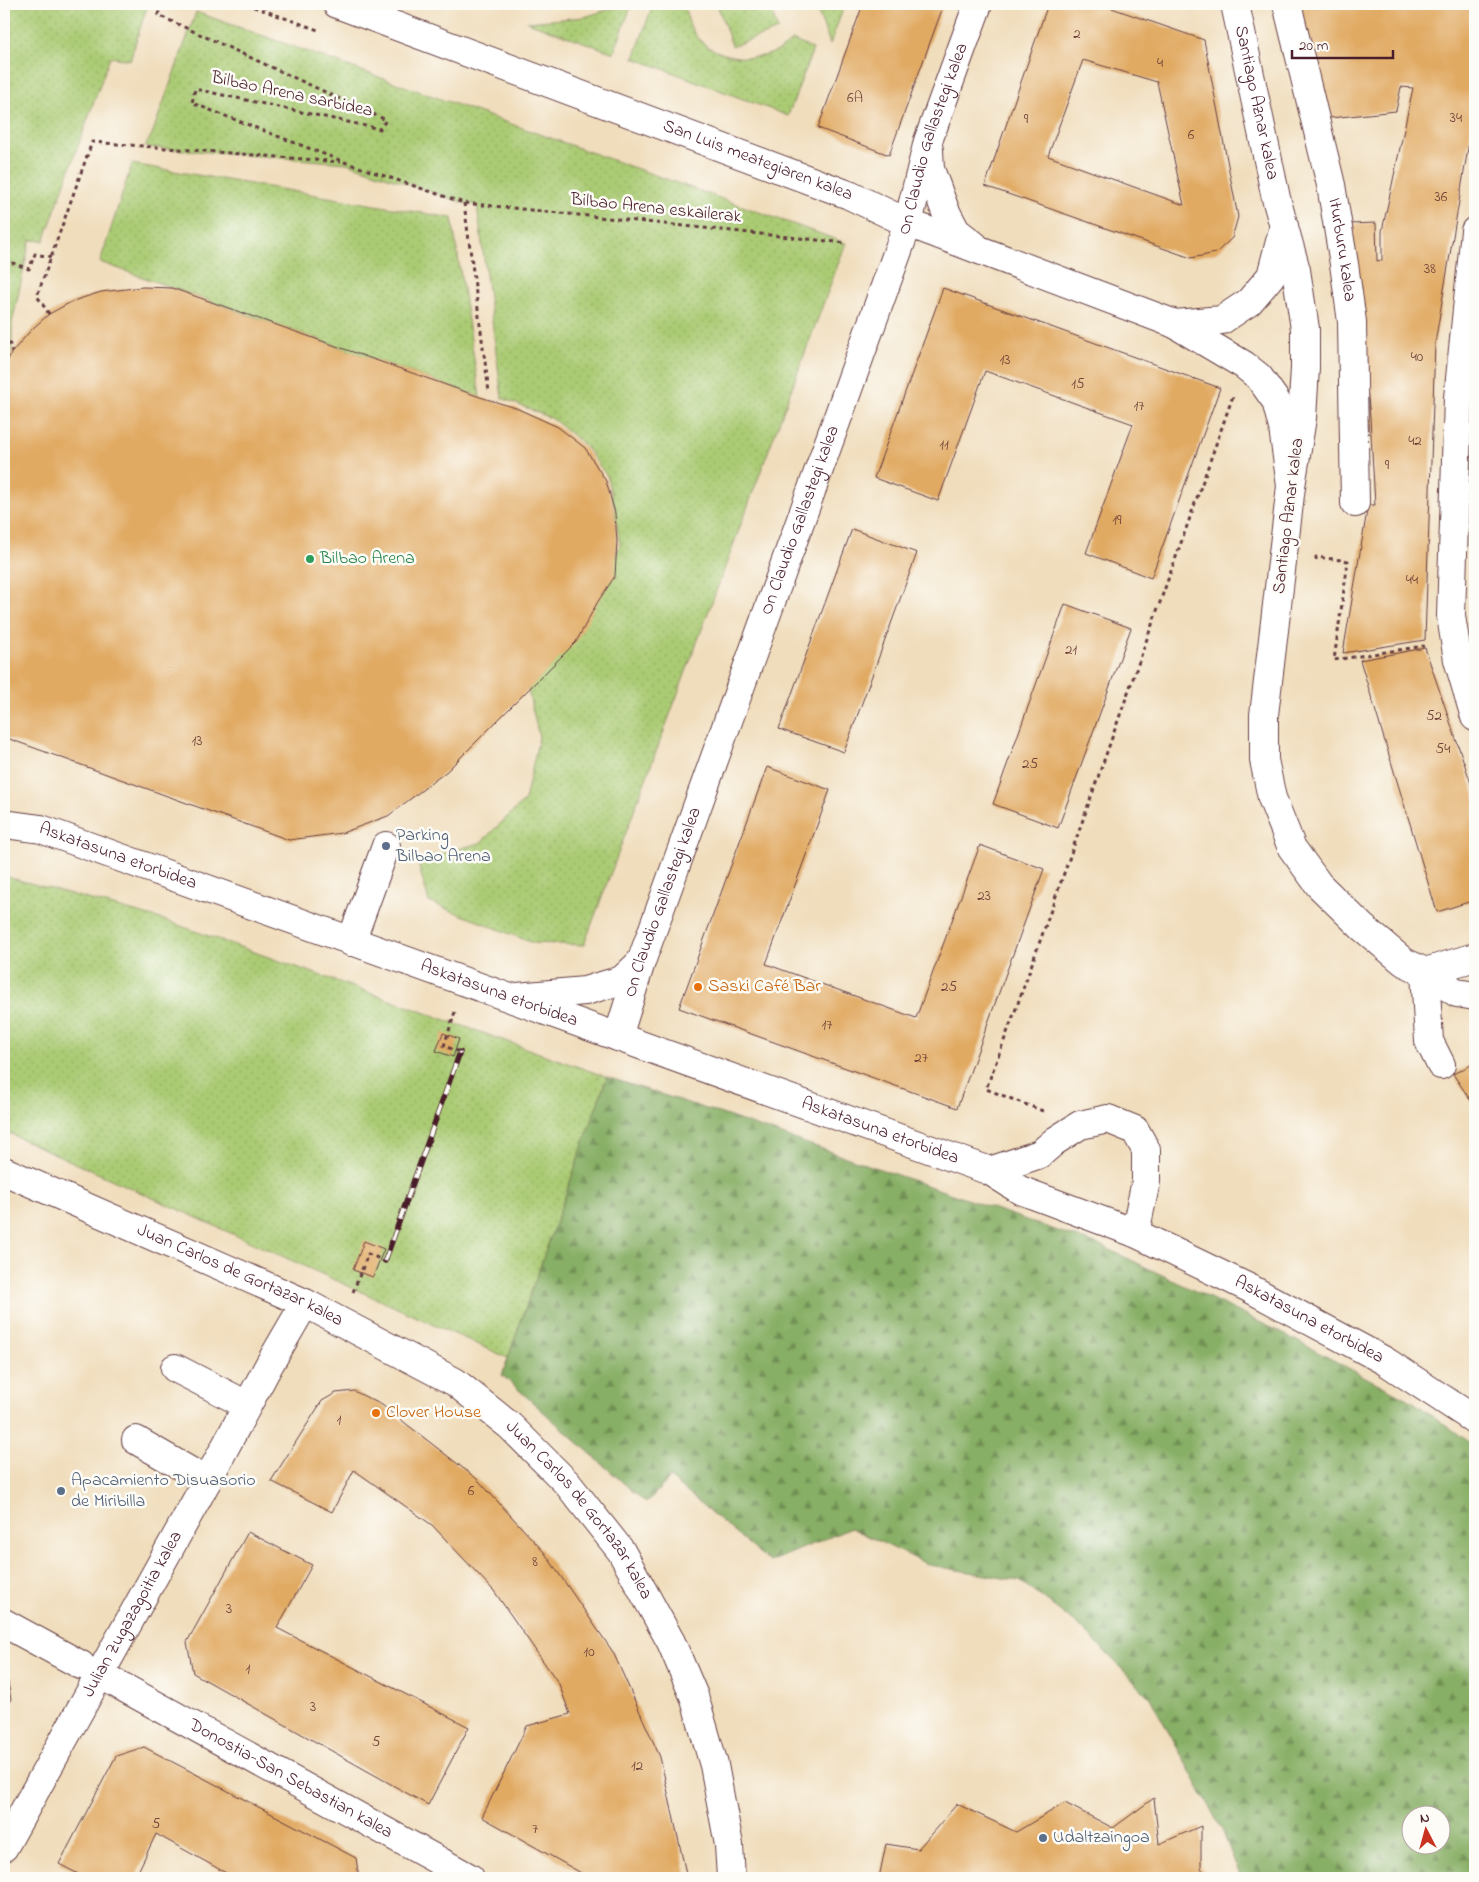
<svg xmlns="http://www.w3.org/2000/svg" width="1479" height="1882" font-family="'Indie Flower',sans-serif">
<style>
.green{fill:url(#green-dots);stroke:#7a754f}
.forest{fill:url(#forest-firs);stroke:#686748;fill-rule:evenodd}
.building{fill:#e1aa64;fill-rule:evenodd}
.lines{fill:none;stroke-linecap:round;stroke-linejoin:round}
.minor-casing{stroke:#633c41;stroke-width:30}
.path{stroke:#633c41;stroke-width:3;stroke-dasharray:4 4;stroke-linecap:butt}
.minor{stroke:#fff;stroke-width:28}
.rail-casing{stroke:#4a1f2b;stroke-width:5.5}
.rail{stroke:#fdfcf7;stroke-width:4;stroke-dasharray:11;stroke-linecap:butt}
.leisure-dot{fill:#2e9e5b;stroke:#fdfcf7;stroke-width:2}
.service-dot{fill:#5c6f8a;stroke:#fdfcf7;stroke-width:2}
.food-dot{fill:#e8710a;stroke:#fdfcf7;stroke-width:2}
.labels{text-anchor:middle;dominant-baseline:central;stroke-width:5;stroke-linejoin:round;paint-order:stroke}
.number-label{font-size:15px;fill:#704239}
.street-label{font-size:18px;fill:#4a1f2b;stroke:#fdfcf7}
.leisure-label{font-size:18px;fill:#27864d;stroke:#fdfcf7;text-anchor:start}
.service-label{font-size:18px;fill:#4e5e75;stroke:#fdfcf7;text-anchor:start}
.food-label{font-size:18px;fill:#c56008;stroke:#fdfcf7;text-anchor:start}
</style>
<defs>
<pattern id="green-dots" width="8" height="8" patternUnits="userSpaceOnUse" patternTransform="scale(1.25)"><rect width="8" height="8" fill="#aacb73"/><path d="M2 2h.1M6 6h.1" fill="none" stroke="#94ae64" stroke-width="1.8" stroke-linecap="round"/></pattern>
<pattern id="forest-firs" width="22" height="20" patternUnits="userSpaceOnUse" patternTransform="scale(1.25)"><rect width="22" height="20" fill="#87af65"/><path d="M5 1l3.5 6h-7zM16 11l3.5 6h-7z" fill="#708e53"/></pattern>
</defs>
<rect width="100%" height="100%" fill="#fdfcf7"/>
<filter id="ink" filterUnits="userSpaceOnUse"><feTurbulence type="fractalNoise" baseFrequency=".02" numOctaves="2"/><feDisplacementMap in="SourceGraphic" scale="10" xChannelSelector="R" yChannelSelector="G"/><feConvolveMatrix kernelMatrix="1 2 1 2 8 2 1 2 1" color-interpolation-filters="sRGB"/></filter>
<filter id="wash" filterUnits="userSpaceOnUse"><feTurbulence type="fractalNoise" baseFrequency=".0096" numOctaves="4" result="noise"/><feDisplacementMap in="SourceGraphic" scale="20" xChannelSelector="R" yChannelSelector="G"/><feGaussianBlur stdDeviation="1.12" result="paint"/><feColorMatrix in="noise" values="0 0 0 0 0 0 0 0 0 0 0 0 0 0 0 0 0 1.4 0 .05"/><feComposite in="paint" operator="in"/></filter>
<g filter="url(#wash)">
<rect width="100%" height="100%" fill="#f0ddbc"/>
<!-- green -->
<path class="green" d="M4,4h144l-18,56 -20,-3 -66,184 -14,-1 -18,84v28l-8,15z
M627,4h5l-18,49 -87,-31 57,-5z
M653,4h32c1,17 10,37 27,45 25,13 61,12 80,-9l21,9 -25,67 -154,-58z
M717,4h52l9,26 -46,16z
M815,4h30l-15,40z
M196,12l650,231 -262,702 -51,-2 -104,-41 -12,-42 63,-17 45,-43 14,-63 -11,-47 69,-87 23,-58 -6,-40 -7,-29 -22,-30 -32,-27 -51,-21 -25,-193 -13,-2 -117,-40 -202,-16 7,-13z
M132,164l320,54 28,179 -380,-135z
M4,876l157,43 446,158 -99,281 -504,-227z"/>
<!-- forest -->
<path class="forest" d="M607,1077l112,36 385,134 172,83 139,73 60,43v432h-234l-19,-48 -72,-132 -68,-70 -62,-47 -91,-16 -78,-37 -81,34 -100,-84 -24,25 -144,-128zM1412,1814h30v30h-30z"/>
<g id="blocks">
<!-- building -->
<path class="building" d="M863,4h81l-55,151 -71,-27z
M1048,4h52l104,36 34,177 -6,21 -16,15 -25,5 -206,-72zM1083,60l74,22 27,123 -136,-49z
M1296,4h179v103l-40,236 -10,297 -82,13 25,-148h7l-5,-88 -20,-193 26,-1 1,38 5,-1v-29l31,-143 -12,-1 -5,24 -75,8z
M143,287l29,1 308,109 36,11 42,19 27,21 21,33 9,32 2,29 -2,34 -18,27 -21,39 -129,129 -59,45 -46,17 -53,7 -285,-103v-370l8,-15 20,-23 17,-15 24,-13 28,-9z
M943,288l277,100 -69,190 -65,-25 47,-129 -148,-53 -47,130 -64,-23z
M852,529l65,24 -73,199 -65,-23z
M1065,604l66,24 -73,200 -65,-24z
M1425,648l50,147v105l-38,12 -77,-252z
M767,767l63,23 -64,174 150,54 64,-173 64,24 -87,239 -278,-100z
M443,1033l16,6 -6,18 -17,-6z
M1475,1063v44l-22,-33z
M364,1241l20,8 -11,28 -20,-7z
M354,1391l28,14 95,74 67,73 69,100 47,105 27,121h-97l-108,-61 45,-91 43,-12 -11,-30 -65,-93 -62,-66 -78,-55 -22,42 -61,-31 51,-80 14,-8z
M248,1532l64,33 -35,63 192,99 -41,78 -235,-132 -6,-31z
M4,1671l2,1 5,27 -7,12z
M144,1747l212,111 3,20h-124l-79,-44 -21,44h-49l-27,-14 57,-108z
M1154,1798l5,46 42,-18v42l8,10h-330l7,-34 32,5 39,-45 59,28 49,-29 48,25z"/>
</g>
</g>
<g filter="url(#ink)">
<use href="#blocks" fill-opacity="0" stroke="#633c41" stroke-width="1"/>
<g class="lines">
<defs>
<g id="minor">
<path id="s1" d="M337,4l512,191 59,28 267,101 69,41 15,12 17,24 7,27 8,58"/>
<path id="s2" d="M1235,4l41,194 20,72 9,59v39l-3,50 -11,68 -27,229v45l8,38 20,50 27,37 43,42 42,35 21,10 32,21 18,3"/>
<path id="s3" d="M1287,4l44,181 13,79 8,58 3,181"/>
<path d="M929,150l1,19 15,41 11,21 18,14"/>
<path d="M1475,231l-17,167 -7,218 7,44 17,57"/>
<path d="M1175,324l47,-4 27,-18 22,-26 13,-50"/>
<path id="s4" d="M4,824l37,5 949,342 30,19 115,43 114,55 136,73 90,59"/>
<path d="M351,942l35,-96"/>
<path d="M1425,972l4,69 12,24"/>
<path d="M1425,972l50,-15"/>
<path d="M517,997l68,-6 37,-11 19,-18"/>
<path id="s5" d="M618,1037l23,-75 267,-739 20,-82 50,-137"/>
<path id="s6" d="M4,1171l301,132 150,79 55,44 57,57 54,68 50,91 23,54 20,69 15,80 2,33"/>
<path d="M990,1171l50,-17 15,-13 25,-16 28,-6 27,11 11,20v31l-11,52"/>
<path d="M175,1368l72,37"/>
<path d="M136,1440l71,41"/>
<path d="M4,1623l77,42"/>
<path id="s7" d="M110,1680l360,198"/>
<path id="s8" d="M4,1847l203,-366 62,-116 36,-62"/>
</g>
</defs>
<!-- minor casing -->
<use href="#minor" class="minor-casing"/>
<!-- path -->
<path class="path" d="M162,4l-4,11 228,105 -6,9 -185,-40 -3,14 155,60 117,40 382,40
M246,4l72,26
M464,203l25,189
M4,266l9,-3 16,6 6,-15 16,3
M49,314l-12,-18 55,-154 249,20
M4,337l4,1 4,14
M1316,560v-3l32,4 -14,99 90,-14
M455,1012l-11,34 16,6
M1043,1111l-57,-22 31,-83 216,-610
M353,1292l15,-38 17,7"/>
<!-- minor -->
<use href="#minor" class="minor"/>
<defs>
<path id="rail" d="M385,1261l75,-209"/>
</defs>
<!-- rail casing -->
<use href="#rail" class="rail-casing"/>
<!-- rail -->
<use href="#rail" class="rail"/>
</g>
</g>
<!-- markers -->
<circle class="leisure-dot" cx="310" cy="559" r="5"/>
<g class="service-dot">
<circle cx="386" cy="846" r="5"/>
<circle cx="61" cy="1491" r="5"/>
<circle cx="1043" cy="1838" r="5"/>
</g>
<g class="food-dot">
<circle cx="698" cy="987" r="5"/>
<circle cx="376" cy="1413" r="5"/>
</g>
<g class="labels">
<!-- number labels -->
<g class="number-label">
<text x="1077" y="34">2</text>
<text x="1160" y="63">4</text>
<text x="855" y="98">6A</text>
<text x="1456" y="118">34</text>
<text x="1026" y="119">9</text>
<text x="1191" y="135">6</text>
<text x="1441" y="197">36</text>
<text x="1430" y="269">38</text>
<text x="1417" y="357">40</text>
<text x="1005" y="360">13</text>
<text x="1078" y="384">15</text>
<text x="1139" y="406">17</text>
<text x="1415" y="441">42</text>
<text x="944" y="445">11</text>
<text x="1387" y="465">9</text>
<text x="1117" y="520">19</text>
<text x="1412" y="580">44</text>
<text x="1071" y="650">21</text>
<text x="1434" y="716">52</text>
<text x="197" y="741">13</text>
<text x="1443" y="749">54</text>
<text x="1030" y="764">25</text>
<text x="984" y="896">23</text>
<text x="949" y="987">25</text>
<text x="827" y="1025">17</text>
<text x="921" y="1058">27</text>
<text x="339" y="1420">1</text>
<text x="471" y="1491">6</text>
<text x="535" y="1562">8</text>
<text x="229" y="1609">3</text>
<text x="589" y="1652">10</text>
<text x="248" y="1669">1</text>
<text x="313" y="1707">3</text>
<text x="376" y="1742">5</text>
<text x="637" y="1766">12</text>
<text x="156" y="1824">5</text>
<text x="535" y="1829">7</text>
</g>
<!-- street labels -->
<g class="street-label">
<text transform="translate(292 95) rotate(12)">Bilbao Arena sarbidea</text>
<text stroke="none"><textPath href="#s2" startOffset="101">Santiago Aznar kalea</textPath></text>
<text stroke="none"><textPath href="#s5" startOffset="952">On Claudio Gallastegi kalea</textPath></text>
<text stroke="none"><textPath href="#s1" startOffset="449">San Luis meategiaren kalea</textPath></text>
<text transform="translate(656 209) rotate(6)">Bilbao Arena eskailerak</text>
<text stroke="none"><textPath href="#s3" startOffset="252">Iturburu kalea</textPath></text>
<text transform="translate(1289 516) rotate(-83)">Santiago Aznar kalea</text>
<text stroke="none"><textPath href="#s5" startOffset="548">On Claudio Gallastegi kalea</textPath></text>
<text stroke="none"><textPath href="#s4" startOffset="119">Askatasuna etorbidea</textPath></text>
<text stroke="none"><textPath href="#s5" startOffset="142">On Claudio Gallastegi kalea</textPath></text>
<text stroke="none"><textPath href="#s4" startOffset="524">Askatasuna etorbidea</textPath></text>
<text stroke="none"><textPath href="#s4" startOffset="929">Askatasuna etorbidea</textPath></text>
<text stroke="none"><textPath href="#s6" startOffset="258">Juan Carlos de Gortazar kalea</textPath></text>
<text stroke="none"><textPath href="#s4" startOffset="1399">Askatasuna etorbidea</textPath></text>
<text stroke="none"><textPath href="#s6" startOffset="678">Juan Carlos de Gortazar kalea</textPath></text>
<text stroke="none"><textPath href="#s8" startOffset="266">Julian Zugazagoitia kalea</textPath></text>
<text stroke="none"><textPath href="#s7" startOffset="206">Donostia-San Sebastian kalea</textPath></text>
</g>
<!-- leisure labels -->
<g class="leisure-label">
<text x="320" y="559">Bilbao Arena</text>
</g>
<!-- service labels -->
<g class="service-label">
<text x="396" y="836">Parking<tspan x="396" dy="21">Bilbao Arena</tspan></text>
<text x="71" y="1481">Apacamiento Disuasorio<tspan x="71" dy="21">de Miribilla</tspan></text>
<text x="1053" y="1838">Udaltzaingoa</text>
</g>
<!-- food labels -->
<g class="food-label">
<text x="708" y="987">Saski Café Bar</text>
<text x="386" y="1413">Clover House</text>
</g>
</g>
<!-- margin -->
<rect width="1479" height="1882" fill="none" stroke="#fdfcf7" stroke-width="20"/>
<!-- north arrow -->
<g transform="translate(1426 1830) rotate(354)"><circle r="24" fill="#fdfcf7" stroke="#b5a4a5"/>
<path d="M0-4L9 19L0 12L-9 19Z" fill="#c8321e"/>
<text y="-8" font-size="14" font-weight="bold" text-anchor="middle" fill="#4a1f2b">N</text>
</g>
<!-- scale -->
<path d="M1292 50v8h101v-8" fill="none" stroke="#4a1f2b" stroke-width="2.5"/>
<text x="1299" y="50" font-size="15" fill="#4a1f2b" stroke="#fdfcf7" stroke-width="4" paint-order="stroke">20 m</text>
</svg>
